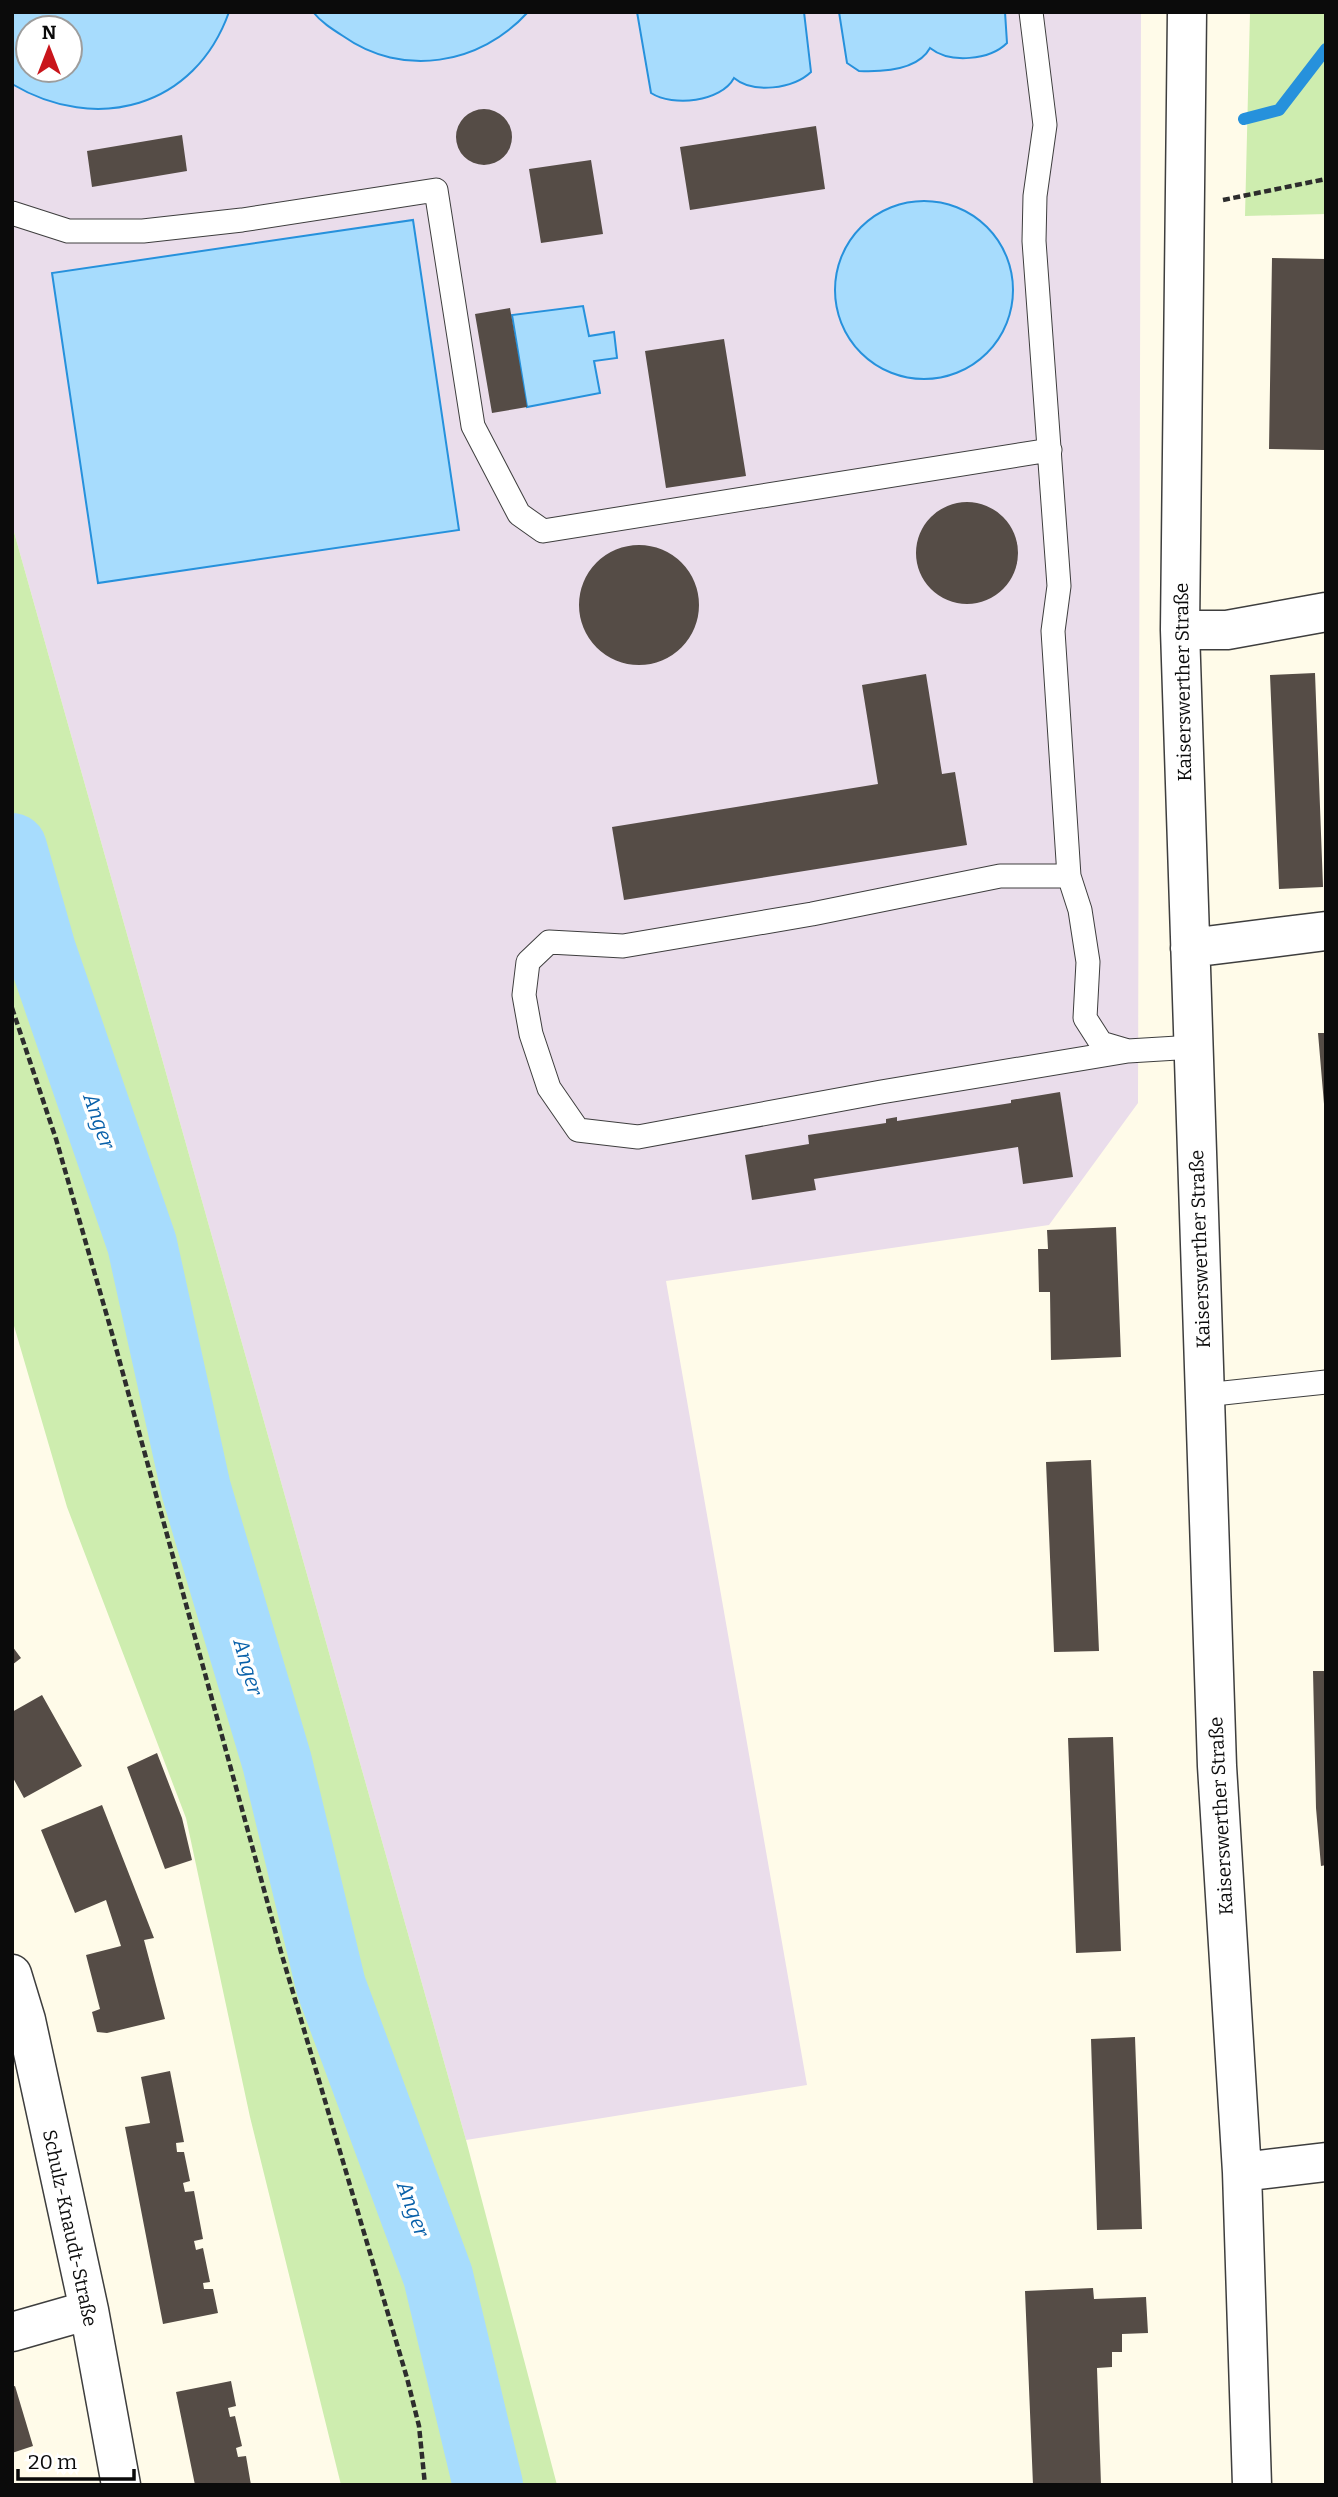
<svg xmlns="http://www.w3.org/2000/svg" width="1338" height="2497" font-family="Bitter,serif">
<style>
.industrial{fill:#eaddeb;fill-rule:evenodd}
.green{fill:#ceedaf}
.water{fill:#a7dcfd;stroke:#2691dc;stroke-width:2;fill-rule:evenodd}
.lines{fill:none;stroke-linecap:round;stroke-linejoin:round}
.stream{stroke:#2691dc;stroke-width:12}
.river{stroke:#a7dcfd;stroke-width:70}
.building{fill:#554c46}
.lane-casing{stroke:#3e3e3e;stroke-width:25}
.street-casing{stroke:#3e3e3e;stroke-width:41}
.path{stroke:#2d2d2d;stroke-width:4.5;stroke-dasharray:7 3.5;stroke-linecap:butt}
.lane{stroke:#fff;stroke-width:23}
.street{stroke:#fff;stroke-width:38}
.labels{text-anchor:middle;dominant-baseline:central;stroke-width:7;stroke-linejoin:round;paint-order:stroke}
.street-label{font-size:19px;fill:#0b0b0b;stroke:#fff}
.water-label{font-size:21px;font-style:italic;fill:#0860a9;stroke:#fff}
</style>
<rect width="100%" height="100%" fill="#fffbe9"/>
<!-- industrial -->
<path class="industrial" d="M12,12h1129l-3,1091 -89,122 -383,56 141,804 -341,55 -454,-1615zM28,28h42v42h-42z"/>
<!-- green -->
<path class="green" d="M1250,12h76v202l-81,2z
M12,525l454,1615 91,345h-216l-91,-368 -64,-299 -119,-311 -55,-188z"/>
<!-- water -->
<path class="water" d="M12,12h217c-34,96 -133,122 -217,72zM70,28v42h-42v-42z
M313,12h215c-48,53 -126,66 -185,24 -11,-7 -22,-14 -30,-24z
M637,12h167l7,60c-18,17 -58,22 -77,6 -13,24 -61,29 -83,15z
M839,12h166l2,31c-17,17 -57,21 -77,5 -12,22 -47,24 -71,23l-12,-8z
M835 290a89 89 0 1 1 178 0a89 89 0 1 1-178 0Z
M413,220l46,310 -361,53 -46,-310z
M583,306l6,30 25,-4 3,26 -23,3 6,32 -73,14 -15,-92z"/>
<g class="lines">
<!-- stream -->
<path class="stream" d="M1244,119l35,-9 47,-61"/>
<!-- river -->
<path class="river" d="M12,848l29,102 101,294 54,245 81,273 54,224 107,290 50,209"/>
</g>
<!-- building -->
<path class="building" d="M456 137a28 28 0 1 1 56 0a28 28 0 1 1-56 0Z
M816,126l9,63 -135,21 -10,-63z
M182,135l5,36 -95,16 -5,-36z
M591,160l12,74 -62,9 -12,-74z
M1272,258l54,1 -2,191 -55,-1z
M510,308l17,99 -35,6 -17,-99z
M724,339l22,137 -80,12 -21,-137z
M916 553a51 51 0 1 1 102 0a51 51 0 1 1-102 0Z
M579 605a60 60 0 1 1 120 0a60 60 0 1 1-120 0Z
M1315,673l8,214 -44,2 -9,-214z
M926,674l16,100 13,-2 12,73 -343,55 -12,-73 266,-43 -16,-99z
M1318,1033h8v71h-2z
M1060,1092l13,85 -50,7 -5,-37 -204,32 2,11 -64,10 -7,-45 64,-11 -1,-9 78,-12v-4l11,-2v4l114,-18v-3z
M1116,1227l5,130 -70,3 -1,-68h-11l-1,-43h10l-1,-19z
M1091,1460l8,191 -45,1 -8,-190z
M12,1646l9,12 -9,7z
M1313,1671h13v194l-5,1 -5,-58z
M42,1695l40,71 -58,32 -12,-22v-64z
M1113,1737l8,214 -45,2 -8,-215z
M157,1753l25,65 10,42 -27,9 -38,-102z
M102,1805l52,133 -10,2 21,79 -58,14 -10,-1 -5,-20 8,-3 -14,-54 35,-9 -15,-46 -31,13 -34,-83z
M1135,2037l7,192 -45,1 -6,-191z
M170,2071l14,71 -8,1 1,9h7l6,29 -7,2 2,9 9,-1 9,48 -9,2 2,9 7,-2 7,34 -7,1 1,6h9l5,24 -55,11 -38,-197 25,-4 -9,-46z
M1093,2288l1,11 52,-2 2,36 -26,1v18h-10v15l-15,1 4,117h-68l-8,-194z
M231,2381l5,25 -8,2 2,9 5,-1 7,30 -6,2 2,9 8,-1 5,29h-56l-19,-93z
M15,2386l18,60 -21,7v-66z"/>
<g class="lines">
<defs>
<path id="lane" d="M1031,12l14,113 -10,71 -1,45 25,345 -6,45 16,245
M12,213l56,18h75l99,-11 194,-30 37,236 46,88 24,17 507,-81
M1128,1051l-247,41 -243,45 -60,-7 -29,-42 -18,-54 -7,-39 4,-33 21,-20 74,4 189,-32 188,-38h69l11,34 8,52 -3,56 16,25 27,8 66,-4
M1205,1395l121,-13"/>
<path id="street" d="M1187,12l-7,618 37,1136 25,406 10,313
M1180,630h47l99,-18
M1190,948l136,-17
M12,1974l14,46 63,290 32,175
M1242,2172l84,-10
M12,2332l77,-22"/>
</defs>
<!-- lane casing -->
<use href="#lane" class="lane-casing"/>
<!-- street casing -->
<use href="#street" class="street-casing"/>
<!-- path -->
<path class="path" d="M1223,200l103,-21
M12,1008l44,131 57,198 168,615 126,426 12,48 6,59"/>
<!-- lane -->
<use href="#lane" class="lane"/>
<!-- street -->
<use href="#street" class="street"/>
</g>
<g class="labels">
<!-- street labels -->
<g class="street-label">
<text transform="translate(1183 682) rotate(-91)">Kaiserswerther Straße</text>
<text transform="translate(1200 1249) rotate(-92)">Kaiserswerther Straße</text>
<text transform="translate(1221 1816) rotate(-93)">Kaiserswerther Straße</text>
<text transform="translate(70 2228) rotate(78)">Schulz-Knaudt-Straße</text>
</g>
<!-- water labels -->
<g class="water-label">
<text transform="translate(99 1121) rotate(71)">Anger</text>
<text transform="translate(248 1667) rotate(74)">Anger</text>
<text transform="translate(413 2209) rotate(70)">Anger</text>
</g>
</g>
<!-- border -->
<rect width="1338" height="2497" fill="none" stroke="#0b0b0b" stroke-width="28"/>
<!-- north arrow -->
<g transform="translate(49 49)"><circle r="33" fill="#ffffff" stroke="#9d9d9d" stroke-width="2"/>
<path d="M0-5L12 26L0 18L-12 26Z" fill="#c9151b"/>
<text y="-10" font-size="19" font-weight="bold" text-anchor="middle" fill="#0b0b0b">N</text>
</g>
<!-- scale -->
<path d="M18 2469v10h116v-10" fill="none" stroke="#0b0b0b" stroke-width="3.5"/>
<text x="28" y="2469" font-size="21" fill="#0b0b0b" stroke="#ffffff" stroke-width="5" paint-order="stroke">20 m</text>
</svg>
